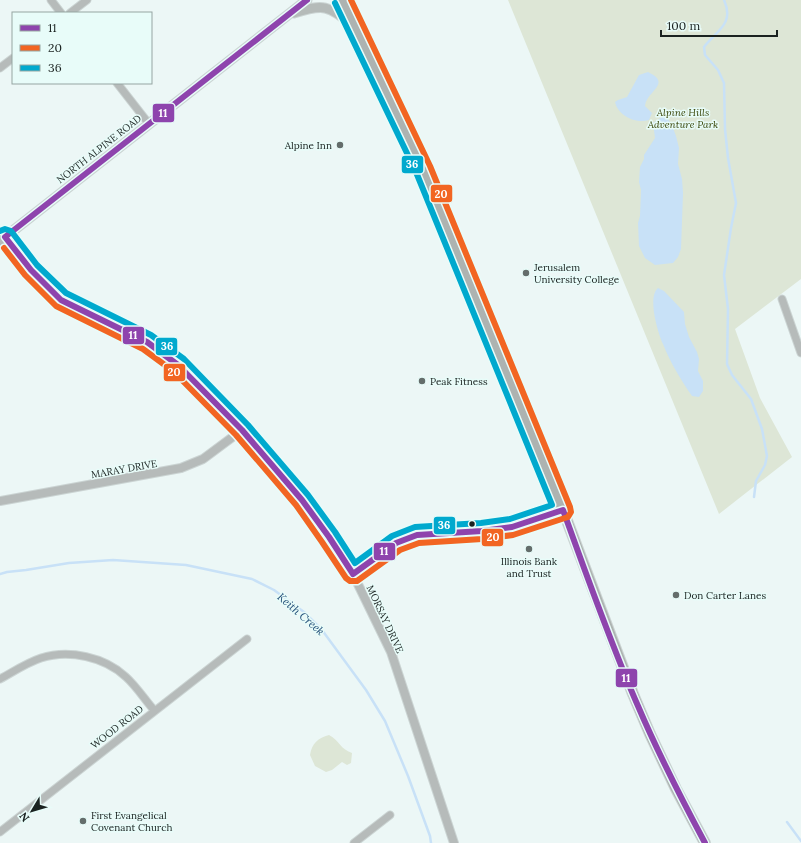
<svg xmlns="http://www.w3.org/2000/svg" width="801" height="843" font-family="Lora,serif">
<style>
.green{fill:#dde6d6}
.water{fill:#c8e1f7}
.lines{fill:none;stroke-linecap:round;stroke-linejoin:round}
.stream{stroke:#c8e1f7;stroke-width:2.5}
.minor-casing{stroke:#cbd4d3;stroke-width:9}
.tertiary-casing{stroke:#cbd4d3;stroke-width:10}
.secondary-casing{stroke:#cbd4d3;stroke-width:11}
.primary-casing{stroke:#cbd4d3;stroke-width:12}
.minor{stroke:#b6bbba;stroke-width:7}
.tertiary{stroke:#b6bbba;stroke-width:8}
.secondary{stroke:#b5bbb9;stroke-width:9}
.primary{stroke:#adb3b1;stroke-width:10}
.bus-1-casing{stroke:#e8fcf9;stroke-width:9}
.bus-2-casing{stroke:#e8fcf9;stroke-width:9}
.bus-3-casing{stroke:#e8fcf9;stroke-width:9}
.bus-1{stroke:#8e44ad;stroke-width:6}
.bus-2{stroke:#f26522;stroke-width:6}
.bus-3{stroke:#00a9ce;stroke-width:6}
.poi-dot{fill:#646d6b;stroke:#e8fcf9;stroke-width:1.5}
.bus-dot{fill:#1a2220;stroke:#e8fcf9;stroke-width:1.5}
.labels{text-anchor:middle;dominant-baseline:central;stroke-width:3;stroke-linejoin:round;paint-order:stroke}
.park-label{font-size:10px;font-style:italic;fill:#394608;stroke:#e8fcf9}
.poi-label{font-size:10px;fill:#1a2220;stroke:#e8fcf9;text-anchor:start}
.street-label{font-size:10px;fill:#1a2220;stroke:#e8fcf9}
.water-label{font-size:11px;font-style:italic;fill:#26527b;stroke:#e8fcf9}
.line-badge{stroke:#e8fcf9;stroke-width:1.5}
.badge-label{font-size:11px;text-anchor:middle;font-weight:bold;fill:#fff}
</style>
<rect width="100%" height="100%" fill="#ecf7f6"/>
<!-- green -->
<path class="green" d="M508,0h293v279l-66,50 25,69 32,59 -73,57z
M329,735c11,6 11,14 23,18l-1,10 -4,2 -5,-3 -10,8 -6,2 -11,-6 -5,-11c2,-12 8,-17 19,-20z"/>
<!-- water -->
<path class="water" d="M648,72c25,12 -2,19 -3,34l7,7 -3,7c-13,4 -31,-4 -34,-18l3,-2 9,-3 12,-22z
M662,117h4l5,6 5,13 3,12 -1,16 4,15 1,14 -2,56 -3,8 -5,6 -18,2 -10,-7 -6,-12 -1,-23 2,-7 1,-26 -2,-8 1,-15 4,-8v-4l11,-17 -2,-15z
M658,288l6,3 20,21 1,12 4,13 8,15 2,7 -1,12 5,10v10l-4,6 -7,-1c-11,-16 -22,-34 -29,-52 -5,-11 -16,-47 -5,-56z"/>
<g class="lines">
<!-- stream -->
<path class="stream" d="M724,0c11,24 -8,31 -20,47l1,8 13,15 6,13 1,46 3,29 8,45 -5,25 -7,47 4,34 -1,55 5,11 19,24 11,30 5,27 -2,9 -9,16 -2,16
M0,574l7,-2 19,-2 43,-7 44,-3 73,5 66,14 22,11 30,22 18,18 44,60 19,31 23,55 22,60 1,7
M787,822l14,19"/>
<defs>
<path id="minor" d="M51,0l10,13
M70,13l17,-13
M0,68l13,-10
M117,83l32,41
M0,231l5,6
M782,299l19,54
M0,679c13,-7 26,-16 41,-21 28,-9 64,-1 85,19 11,10 19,23 28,33
M0,832l247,-193
M354,843l36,-28"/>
<path id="tertiary" d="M5,237l26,33 13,14 17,16 86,42 31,23 64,65 60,70 27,37 24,37 38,78 63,191
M0,501l181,-33 22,-9 39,-29
M353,574l43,-31 21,-8 65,-4 30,-4 51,-17"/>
<path id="secondary" d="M350,0l3,20
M294,13c32,-10 34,-7 60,13
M0,241l307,-241"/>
<path id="primary" d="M342,0l81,169 140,341 70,184 17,40 26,55 29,54"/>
</defs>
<!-- minor casing -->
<use href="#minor" class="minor-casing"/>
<!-- tertiary casing -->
<use href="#tertiary" class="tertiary-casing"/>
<!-- secondary casing -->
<use href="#secondary" class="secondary-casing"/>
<!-- primary casing -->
<use href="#primary" class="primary-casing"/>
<!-- minor -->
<use href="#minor" class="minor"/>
<!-- tertiary -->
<use href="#tertiary" class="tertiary"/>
<!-- secondary -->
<use href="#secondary" class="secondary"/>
<!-- primary -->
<use href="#primary" class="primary"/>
<defs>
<path id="bus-1" d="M307,0l-302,237 26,33 30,30 86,42 31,23 64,65 60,70 27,37 24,37 43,-31 21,-8 65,-4 30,-4 51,-17c24,66 47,132 75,196 20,47 43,92 67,137"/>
<path id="bus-2" d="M4,248l21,27 31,31 87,43 30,22 63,64 60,70 26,37 24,36 4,3h7l43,-31 19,-7 63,-4 31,-4 55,-18 3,-5 -1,-5 -140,-341 -79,-166"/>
<path id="bus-3" d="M0,231l5,-2 6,2 26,34 29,28 85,42 33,24 64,66 60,70 27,37 20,31 37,-27 23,-9 66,-4 29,-4 42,-14 -136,-333 -81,-169"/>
</defs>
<!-- bus-1 casing -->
<use href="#bus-1" class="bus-1-casing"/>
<!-- bus-2 casing -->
<use href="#bus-2" class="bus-2-casing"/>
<!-- bus-3 casing -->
<use href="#bus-3" class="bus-3-casing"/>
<!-- bus-1 -->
<use href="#bus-1" class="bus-1"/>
<!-- bus-2 -->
<use href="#bus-2" class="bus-2"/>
<!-- bus-3 -->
<use href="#bus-3" class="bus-3"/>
</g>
<!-- markers -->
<g class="poi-dot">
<circle cx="340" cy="145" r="4"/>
<circle cx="526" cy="273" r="4"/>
<circle cx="422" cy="381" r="4"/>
<circle cx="529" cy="549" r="4"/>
<circle cx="676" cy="595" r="4"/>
<circle cx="83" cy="821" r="4"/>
</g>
<circle class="bus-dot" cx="472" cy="524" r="3.5"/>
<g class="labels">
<!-- park labels -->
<g class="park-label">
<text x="683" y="112">Alpine Hills<tspan x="683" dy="12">Adventure Park</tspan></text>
</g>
<!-- poi labels -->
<g class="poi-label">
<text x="332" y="145" text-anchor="end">Alpine Inn</text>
<text x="534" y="267">Jerusalem<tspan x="534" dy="12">University College</tspan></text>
<text x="430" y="381">Peak Fitness</text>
<text x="529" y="561" text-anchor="middle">Illinois Bank<tspan x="529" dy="12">and Trust</tspan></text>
<text x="684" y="595">Don Carter Lanes</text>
<text x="91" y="815">First Evangelical<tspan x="91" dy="12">Covenant Church</tspan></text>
</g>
<!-- street labels -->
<g class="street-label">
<text transform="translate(99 149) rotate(-38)">NORTH ALPINE ROAD</text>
<text transform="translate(124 469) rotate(-10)">MARAY DRIVE</text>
<text transform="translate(385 619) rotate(65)">MORSAY DRIVE</text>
<text transform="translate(117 727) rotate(-38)">WOOD ROAD</text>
</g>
<!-- water labels -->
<g class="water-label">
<text transform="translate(301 614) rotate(41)">Keith Creek</text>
</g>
</g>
<g class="line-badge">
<rect x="152" y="103" width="23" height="20" rx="4" fill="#8e44ad"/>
<rect x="401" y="155" width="23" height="19" rx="4" fill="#00a9ce"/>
<rect x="430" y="184" width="23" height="19" rx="4" fill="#f26522"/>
<rect x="122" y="326" width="23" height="19" rx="4" fill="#8e44ad"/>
<rect x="155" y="337" width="23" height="19" rx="4" fill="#00a9ce"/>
<rect x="163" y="363" width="23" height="19" rx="4" fill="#f26522"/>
<rect x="433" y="516" width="23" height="19" rx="4" fill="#00a9ce"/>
<rect x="481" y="528" width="23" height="19" rx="4" fill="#f26522"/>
<rect x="373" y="542" width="23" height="19" rx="4" fill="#8e44ad"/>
<rect x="615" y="668" width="23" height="20" rx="4" fill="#8e44ad"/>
</g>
<g class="badge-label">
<text x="163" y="117">11</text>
<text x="412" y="168">36</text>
<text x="441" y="198">20</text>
<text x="133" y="339">11</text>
<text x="167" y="350">36</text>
<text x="174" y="376">20</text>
<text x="444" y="529">36</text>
<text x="493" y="541">20</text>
<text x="384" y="555">11</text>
<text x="626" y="682">11</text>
</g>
<!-- legend -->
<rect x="12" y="12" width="140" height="72" fill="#e8fcf9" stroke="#96a5a2"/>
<rect x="20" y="25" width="20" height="6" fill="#8e44ad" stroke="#96a5a2"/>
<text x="48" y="32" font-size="12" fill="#1a2220">11</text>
<rect x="20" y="45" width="20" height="6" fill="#f26522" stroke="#96a5a2"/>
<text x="48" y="52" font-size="12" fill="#1a2220">20</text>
<rect x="20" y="65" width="20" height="6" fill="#00a9ce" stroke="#96a5a2"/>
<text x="48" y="72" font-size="12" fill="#1a2220">36</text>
<!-- north arrow -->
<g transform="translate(32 811) rotate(232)" stroke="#e8fcf9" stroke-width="3" paint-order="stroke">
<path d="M0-3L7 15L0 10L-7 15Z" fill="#1a2220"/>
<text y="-6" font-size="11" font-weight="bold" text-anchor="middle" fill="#1a2220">N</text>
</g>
<!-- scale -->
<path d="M661 30v6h116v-6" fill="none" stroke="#1a2220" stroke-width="2"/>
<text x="667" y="30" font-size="12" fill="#1a2220" stroke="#e8fcf9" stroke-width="3" paint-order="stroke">100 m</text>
</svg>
